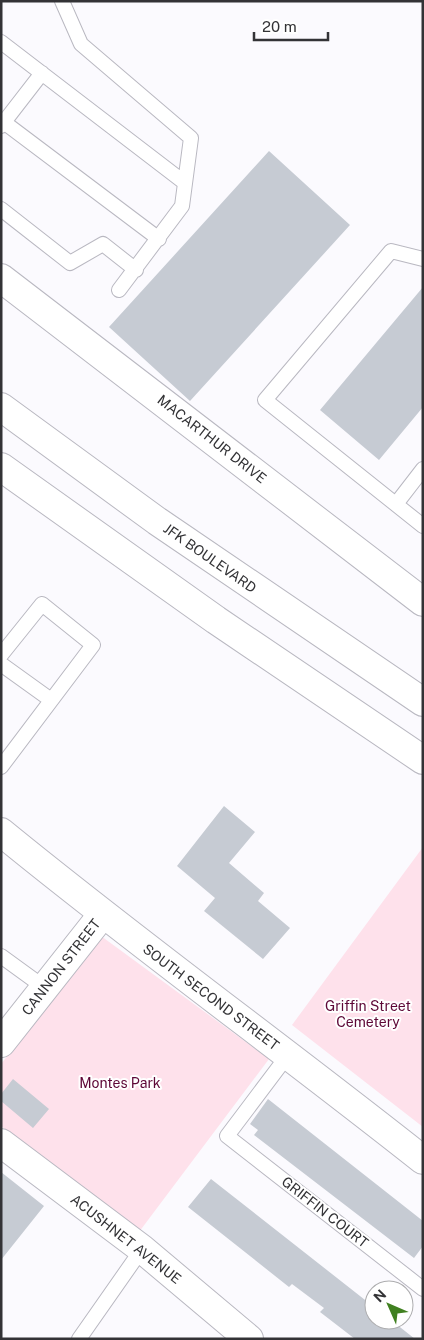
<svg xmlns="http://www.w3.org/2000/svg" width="424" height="1340" font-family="'Public Sans',sans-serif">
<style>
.green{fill:#fee1eb}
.building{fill:#c6cbd3}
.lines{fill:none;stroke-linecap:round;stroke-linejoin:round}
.lane-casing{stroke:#b9b8c1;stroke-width:16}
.street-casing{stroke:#b9b8c1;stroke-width:30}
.secondary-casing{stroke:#b9b8c1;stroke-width:30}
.primary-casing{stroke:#b9b8c1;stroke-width:30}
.lane{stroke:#fff;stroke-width:14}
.street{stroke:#fff;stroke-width:28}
.secondary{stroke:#fff;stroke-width:28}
.primary{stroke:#fff;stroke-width:28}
.labels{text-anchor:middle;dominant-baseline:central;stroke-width:4;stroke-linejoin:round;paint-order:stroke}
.street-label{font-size:14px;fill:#333336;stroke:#fff}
.park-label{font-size:14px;fill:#5d0736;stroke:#fff}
</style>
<rect width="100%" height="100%" fill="#fbfafe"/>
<!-- green -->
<path class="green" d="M423,847v280l-131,-102z
M101,936l168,123 -130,173 -138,-106v-62z"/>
<!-- building -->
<path class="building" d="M269,151l81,74 -160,176 -81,-74z
M423,287v120l-44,53 -59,-50z
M224,806l31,26 -26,31 35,30 -6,8 32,27 -27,31 -59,-48 11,-13 -38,-32z
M13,1079l36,30 -16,19 -32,-27v-7z
M268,1099l155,122v25l-9,12 -160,-123 4,-5 -8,-6z
M1,1172l43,34 -43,54z
M211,1179l163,128v13h17l24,19h-60l-35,-27 4,-4 -32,-24 -3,3 -101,-80z"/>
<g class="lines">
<defs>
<path id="lane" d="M62,1l19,43 110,94 -9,68 -63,84
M1,42l184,141
M1,120l158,119
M1,126l41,-53
M1,209l69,54 33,-19 33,26
M423,259l-32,-8 -126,149 158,126
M396,504l27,-35
M1,655l41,-51 51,41 -92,122
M1,664l50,36
M1,956l44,32
M288,1055l-61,81 196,153
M79,1339l63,-90"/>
<path id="street" d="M1,1043l101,-128"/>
<path id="secondary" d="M1,278l422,324
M1,832c138,113 282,217 422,328
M1,1143l141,106 107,90"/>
<path id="primary" d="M1,407l156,114 266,181
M1,467l215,153 207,140"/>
</defs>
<!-- lane casing -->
<use href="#lane" class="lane-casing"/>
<!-- street casing -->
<use href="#street" class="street-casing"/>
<!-- secondary casing -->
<use href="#secondary" class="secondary-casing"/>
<!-- primary casing -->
<use href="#primary" class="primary-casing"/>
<!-- lane -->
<use href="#lane" class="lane"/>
<!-- street -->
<use href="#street" class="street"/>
<!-- secondary -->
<use href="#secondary" class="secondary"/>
<!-- primary -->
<use href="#primary" class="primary"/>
</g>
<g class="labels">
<!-- street labels -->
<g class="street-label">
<text transform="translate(212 439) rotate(38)">MACARTHUR DRIVE</text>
<text transform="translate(210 558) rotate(35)">JFK BOULEVARD</text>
<text transform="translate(61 967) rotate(-52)">CANNON STREET</text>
<text transform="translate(211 997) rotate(37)">SOUTH SECOND STREET</text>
<text transform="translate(325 1212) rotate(38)">GRIFFIN COURT</text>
<text transform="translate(126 1239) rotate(38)">ACUSHNET AVENUE</text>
</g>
<!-- park labels -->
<g class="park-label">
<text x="368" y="1006">Griffin Street<tspan x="368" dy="16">Cemetery</tspan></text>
<text x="120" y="1083">Montes Park</text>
</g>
</g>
<!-- border -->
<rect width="424" height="1340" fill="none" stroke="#333336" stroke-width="5"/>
<!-- north arrow -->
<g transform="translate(389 1305) rotate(315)"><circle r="24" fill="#ffffff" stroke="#adadaf"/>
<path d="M0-4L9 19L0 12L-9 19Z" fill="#408020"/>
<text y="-8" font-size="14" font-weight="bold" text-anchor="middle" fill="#333336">N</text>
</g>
<!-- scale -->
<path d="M254 32v8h74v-8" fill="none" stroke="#333336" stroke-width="2.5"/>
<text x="262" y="32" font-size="15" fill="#333336" stroke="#ffffff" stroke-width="4" paint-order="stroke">20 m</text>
</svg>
